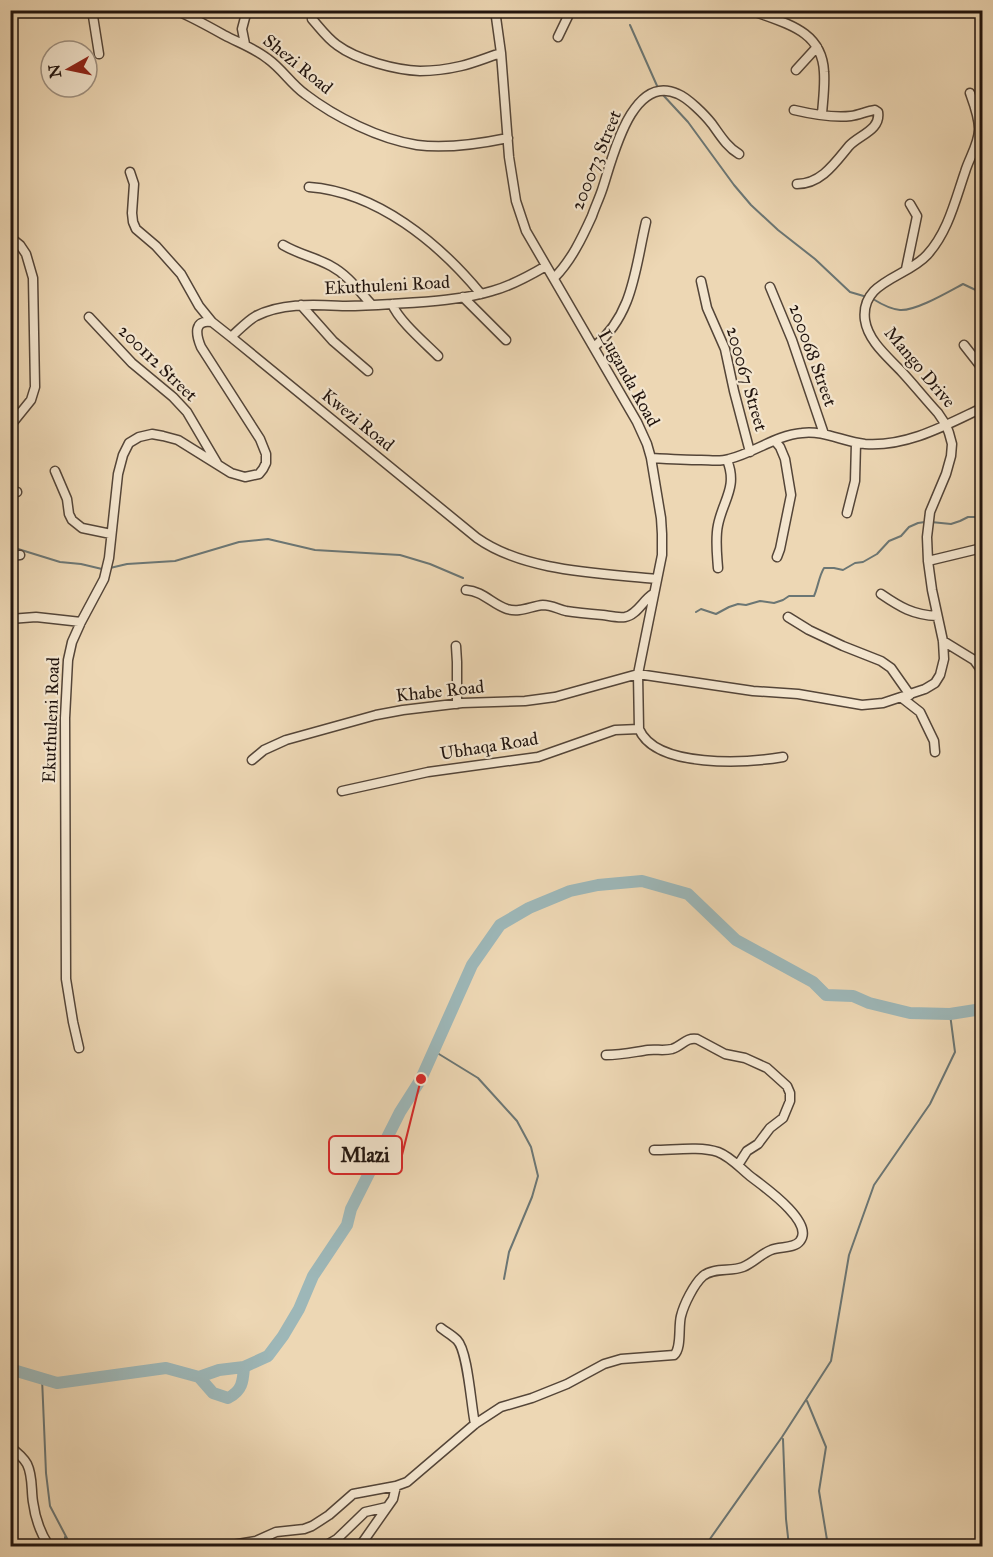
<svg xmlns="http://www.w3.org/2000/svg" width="993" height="1557" font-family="'IM FELL Great Primer',serif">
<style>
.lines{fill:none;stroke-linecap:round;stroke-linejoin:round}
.stream{stroke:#6b7674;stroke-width:2}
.river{stroke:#9db7b8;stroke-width:12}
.minor-casing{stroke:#544538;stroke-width:11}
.minor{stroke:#f3e5ce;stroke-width:8}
.labels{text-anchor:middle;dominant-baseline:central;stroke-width:4.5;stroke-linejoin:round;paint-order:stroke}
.street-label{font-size:18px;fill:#21140e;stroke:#f3e5ce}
.leader{fill:none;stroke:#d62828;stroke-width:2}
.callout-dot{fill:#d62828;stroke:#f3e5ce;stroke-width:2}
.callout{fill:#f3e5ce;stroke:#d62828;stroke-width:2}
.callout-label{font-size:20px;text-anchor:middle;font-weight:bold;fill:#21140e}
</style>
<rect width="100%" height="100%" fill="#edd7b4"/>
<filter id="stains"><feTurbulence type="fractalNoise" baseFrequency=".00333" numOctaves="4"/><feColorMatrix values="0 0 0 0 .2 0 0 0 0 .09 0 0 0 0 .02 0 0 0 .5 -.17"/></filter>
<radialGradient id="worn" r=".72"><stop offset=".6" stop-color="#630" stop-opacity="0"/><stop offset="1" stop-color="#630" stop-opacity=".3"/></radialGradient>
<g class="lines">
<!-- stream -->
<path class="stream" d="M630,25l28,63
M663,95l25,27 46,63 17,20 27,25 37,29 35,33 17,5
M873,299c8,5 17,10 27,11 16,1 48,-18 63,-26l19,9
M931,522l20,2 9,-3 8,-4h14
M10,549h8l42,13 21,2 21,5
M110,568l17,-4 48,-3 64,-19 29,-3 47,11 85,5 30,9 33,14
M696,612l5,-3 15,5 13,-7 9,-3 8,1 14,-4 14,2 9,-3 6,-4h25c4,-9 5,-20 10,-28h10l9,2 12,-7 8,-1 14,-8 12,-13 12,-5 8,-9 9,-4 7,-1
M434,1051l44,27 39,43 14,26 7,29 -6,21 -23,55 -5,27
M42,1378l4,95 4,33 21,40
M807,1401l19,46 -7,44 9,55
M783,1439l3,80 3,27
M65,1546v-9
M705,1546l77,-109 49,-76 18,-106 25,-70 56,-81 25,-52 -5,-38"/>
<!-- river -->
<path class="river" d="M10,1369l47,14 109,-15 33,9 20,-7 25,-3 24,-11 15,-20 16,-27 14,-33 34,-51 4,-16 49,-97 21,-33 51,-114 28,-40 29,-17 41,-17 28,-6 44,-4 46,13 48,46 77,42 13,13 27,1 16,7 41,10 40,1 32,-5
M199,1377l14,16 15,5c14,-7 15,-16 16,-31"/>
<defs>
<path id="minor" d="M92,10l7,44
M175,10c17,7 33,16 49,25 15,8 30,13 44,24 14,10 23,25 37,35 30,23 74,45 112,51 29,4 62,-1 91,-7
M495,10l6,43 8,104 7,44 10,30 111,191 10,22 4,14 10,60 1,16v21l-24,119 1,55c17,40 108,34 144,28
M750,10c33,13 72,19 74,62 1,14 -1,28 -2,42
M10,15l9,-3 36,-2
M312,19c8,9 15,19 25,26 20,15 59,25 83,26 14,0 28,-2 41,-5 13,-3 27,-9 40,-13
M558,37l13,-27
M245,44l-3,-15 5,-19
M796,70l21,-23
M794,110c17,4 39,8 57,6 8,-1 16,-5 24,-6l3,2c3,18 -19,23 -29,34 -14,17 -28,38 -52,38
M130,172l4,12 -2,29 1,9 3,7 20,17 25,28 18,32 13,16 19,15 246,201c48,34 123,35 180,41
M309,187c68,5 130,56 172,107
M10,237l10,8 6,9 7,24 2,109 -4,13 -21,26
M283,245c17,10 32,12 48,21 17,9 28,25 41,39
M906,269l11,-53 -7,-12
M554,278c17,-17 28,-40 38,-62 3,-9 7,-17 10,-26 10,-29 29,-118 76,-96 10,4 27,21 34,30 8,11 15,23 27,30
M701,281l6,27 18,41 9,42 16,61
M770,287l22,53 32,94
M463,297l43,43
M392,304c7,17 32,38 46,52
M301,305l32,36 35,30
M89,317l43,46 41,34 14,15 30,51
M231,337c8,-7 16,-16 25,-21 27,-14 61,-11 90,-10 15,0 31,-1 46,-2 31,-2 71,-4 100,-13 19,-5 37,-15 54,-25
M964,345l18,23
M594,347c40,-33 41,-79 52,-125
M775,441l5,6 5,12 6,36 -11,54 -3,8
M651,458c17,1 34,2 50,2 9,0 19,2 28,-1 25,-6 47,-24 73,-26 21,-3 42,9 63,11 42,3 81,-19 117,-36
M55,471l12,28 2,15 3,6 10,8 29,6
M10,493l7,-1
M847,513l8,-32 1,-38
M10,556l10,-1
M928,561l54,-13
M718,568c-1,-14 -3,-29 0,-43 5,-25 20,-38 9,-65
M466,590c17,1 26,14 41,19 13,4 24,-3 36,-4 8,0 15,4 23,6 12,2 24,3 37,4 7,1 15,3 22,2 12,-2 18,-17 28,-23
M881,594c19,13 32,21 56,22
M788,617l21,13 34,16 38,15 10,7 19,27
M10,619l26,-2 45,5
M943,641l31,19 8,11
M456,646l1,16v42
M902,698l18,14 14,29 1,11
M252,760l12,-10 22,-10 90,-25 27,-5 59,-7 63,-2 30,-4 83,-23 115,17 45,3 64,11 21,-2 42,-14 10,-6 5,-8 4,-16 -1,-18 -11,-51 -4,-29 -1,-24 3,-25 16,-38 5,-18 1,-12 -3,-11 -3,-8 -8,-12c-12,-13 -24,-28 -36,-41 -14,-15 -34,-31 -37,-52 -5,-39 41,-42 62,-65 21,-23 28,-54 38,-83 4,-14 14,-28 14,-43 0,-12 -5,-25 -9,-36
M342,791l86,-19 110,-15 77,-27 24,-1
M79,1048l-6,-26 -7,-43 -1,-261 3,-58 4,-18 9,-20 23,-43 5,-21 9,-84 5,-19 6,-12 10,-6 13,-3 11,2 15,4 53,33 14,4 14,-3 4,-5 3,-6v-9l-6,-15 -59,-92c-5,-12 -8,-28 11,-25
M606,1055c15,0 28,-3 42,-5 8,-1 16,1 24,-1 10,-3 14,-12 25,-10l28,15 20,4 22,10 20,18 3,7v8l-7,17 -13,10 -12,16 -11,7 -9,14
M441,1328c5,4 11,7 16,12 11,11 14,66 18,84
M10,1447c7,5 13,10 17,17 6,12 4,26 6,38 2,15 8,32 16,44
M163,1546l22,-1 13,1
M226,1546l30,-5 20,-9 28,-3 8,-3 17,-11 24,-21 43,-8 11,-4 68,-58 26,-17 31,-9 35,-14 37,-20 17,-5 53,-4c8,-7 4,-28 7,-39 3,-12 13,-32 22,-40 11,-9 28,-4 40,-9 10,-4 18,-13 28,-17 9,-4 23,-1 29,-9 15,-19 -37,-55 -50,-65 -10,-8 -19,-19 -32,-24 -18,-6 -45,-2 -64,-2
M325,1546l12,-7 28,-27 22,-5
M360,1546l33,-47 3,-13"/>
</defs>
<!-- minor casing -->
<use href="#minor" class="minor-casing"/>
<!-- minor -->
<use href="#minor" class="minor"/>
</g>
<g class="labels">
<!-- street labels -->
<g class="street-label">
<text transform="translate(298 64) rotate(39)">Shezi Road</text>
<text transform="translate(596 160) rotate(-68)">200073 Street</text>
<text transform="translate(387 285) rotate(-3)">Ekuthuleni Road</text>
<text transform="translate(813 355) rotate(70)">200068 Street</text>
<text transform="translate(158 363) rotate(44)">200112 Street</text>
<text transform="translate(920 367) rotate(50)">Mango Drive</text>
<text transform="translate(629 378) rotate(61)">Luganda Road</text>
<text transform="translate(747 379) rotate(74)">200067 Street</text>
<text transform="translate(358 420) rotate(39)">Kwezi Road</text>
<text transform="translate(440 691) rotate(-6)">Khabe Road</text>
<text transform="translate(51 720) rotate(-88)">Ekuthuleni Road</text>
<text transform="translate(489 746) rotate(-9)">Ubhaqa Road</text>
</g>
</g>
<!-- callouts -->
<path class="leader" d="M421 1079L402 1155"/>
<circle class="callout-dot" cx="421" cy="1079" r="6"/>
<rect class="callout" x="329" y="1136" width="73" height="38" rx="6"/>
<g class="callout-label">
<text x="365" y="1162">Mlazi</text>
</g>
<!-- margin -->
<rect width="993" height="1557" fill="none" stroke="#edd7b4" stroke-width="36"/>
<rect x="12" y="12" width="969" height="1533" fill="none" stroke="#21140e" stroke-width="3"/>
<rect x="18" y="18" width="957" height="1521" fill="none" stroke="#21140e" stroke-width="1.5"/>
<!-- north arrow -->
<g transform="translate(69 69) rotate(261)"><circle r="28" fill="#f3e5ce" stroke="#9f9181" stroke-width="1.5"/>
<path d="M0-4.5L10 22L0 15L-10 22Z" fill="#8f2418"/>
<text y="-9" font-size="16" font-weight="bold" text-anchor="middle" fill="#21140e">N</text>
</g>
<rect width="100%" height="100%" filter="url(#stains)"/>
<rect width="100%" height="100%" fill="url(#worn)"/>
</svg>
